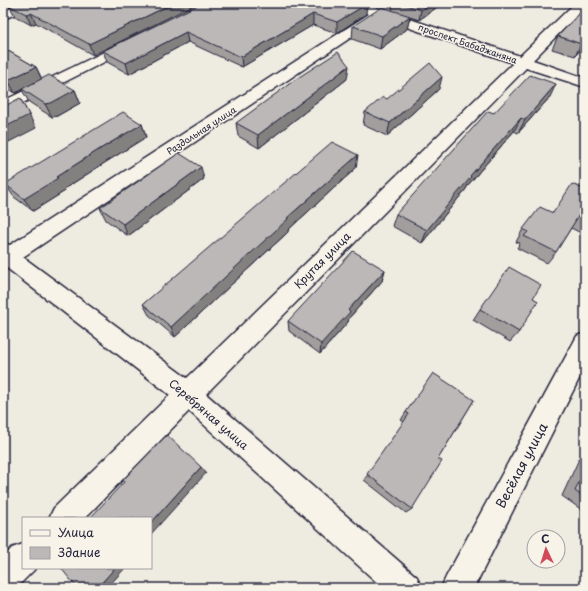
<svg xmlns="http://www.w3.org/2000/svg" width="588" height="591" font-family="'Playpen Sans',sans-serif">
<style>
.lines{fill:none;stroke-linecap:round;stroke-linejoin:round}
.minor-casing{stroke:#22223b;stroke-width:3}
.minor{fill:#f7f3e8;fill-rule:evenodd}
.wall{fill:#a19e9d;stroke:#22223b}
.shaded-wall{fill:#838180;stroke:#22223b}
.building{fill:#bbb8b7;stroke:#22223b}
.labels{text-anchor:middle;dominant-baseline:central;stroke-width:3;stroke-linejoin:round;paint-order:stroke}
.far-street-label{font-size:9px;fill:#22223b;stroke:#f7f3e8}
.street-label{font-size:11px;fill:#22223b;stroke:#f7f3e8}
.near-street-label{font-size:13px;fill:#22223b;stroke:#f7f3e8}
</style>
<rect width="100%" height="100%" fill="#eeebe1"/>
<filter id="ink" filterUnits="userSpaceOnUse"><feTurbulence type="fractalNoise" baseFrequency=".025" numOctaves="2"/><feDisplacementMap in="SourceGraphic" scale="8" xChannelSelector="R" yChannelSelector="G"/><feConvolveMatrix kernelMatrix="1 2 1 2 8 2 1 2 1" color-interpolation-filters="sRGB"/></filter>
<g filter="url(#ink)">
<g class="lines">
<defs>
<path id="minor" d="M22,3h17l-2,3 -34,13v-8z
M344,3h18l16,5 8,-5h14l-11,9 131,44 55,-53h10v4l-52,53 52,18v9l-59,-19 -320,326 211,183 5,11h-39l-194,-177 -104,107h-36l5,-10 116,-113 -167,-130v-22l7,2 359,-231 -23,-8zM380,18l133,45 -326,315 -164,-121z
M131,39l5,1 2,3 -2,3 -127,64 -6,2v-11z
M585,333v34l-111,221h-33l5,-11 131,-241z
M23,544v24h12l-1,2 -18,18h-13v-31l9,-9z"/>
</defs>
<!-- minor casing -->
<use href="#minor" class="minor-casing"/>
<!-- minor -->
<use href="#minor" class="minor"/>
</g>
<!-- wall -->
<path class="wall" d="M3,3h195l-105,52 -57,-32 -5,2 -16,-9 -5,-9 -7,2z
M202,3l164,11 -29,19 -24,-8 -71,42 -54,-25 -59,32 -22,-12 -4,-11z
M367,3h16l-5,3z
M393,3h50l-24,17 -9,-3 -3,12 -27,20 -28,-10 1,-13 39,-15z
M558,36l27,9 -10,11 -23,-7z
M3,48l33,19 6,12 33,11 5,13 -23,13 -5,1 -23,-15 -7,-12 -7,3 -12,-8z
M347,79l-88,69 -21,-12 -2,-13z
M439,89l-52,47 -24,-11 2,-13 22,-13z
M550,97l-32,36 -4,-2 -46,54 -2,4 -44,54 -30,-17 4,-12 98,-101z
M142,124l4,13 -40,25 -42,27 1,2 -32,20 -19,-14 -9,-13z
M356,168l-68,62v2l-113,105 -26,-22 -6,-11z
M204,179l-76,57 -22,-16 -6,-12z
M585,182v49l-2,3 -12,-6 -15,24 -9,11 -30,-15 3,-5 -4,-1 7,-13 30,-16 28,-25z
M385,270l-3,11 -33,37 -1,4 -28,32 -31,-23 -1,-10z
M533,298l-14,34 -9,10 -37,-22 7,-11z
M474,400l-36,59 -26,50 -6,4 -42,-33 40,-58 -3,-2 5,-8z
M585,446v66l-23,-16z"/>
<!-- shaded-wall -->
<path class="shaded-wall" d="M3,3h15l-8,3v1l-7,2z
M174,3h24l-105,52 -4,-11z
M378,3h5l-5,3z
M431,3h12l-24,17 2,-10z
M367,4l-1,10 -29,19v-11z
M31,13l5,10 -5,2 -5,-11z
M313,14v11l-71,42 -1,-10z
M410,16l-3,13 -27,20 2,-13z
M186,32l2,10 -59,32 -3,-11z
M585,40v5l-10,11 6,-12z
M349,66l-2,13 -88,69 -1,-13z
M36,67l6,13 -20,9v1l-7,3 -7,-13z
M442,77l-3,12 -52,47 3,-13z
M556,84l-6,13 -32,36 7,-13z
M75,90l5,13 -23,13 -5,1 -7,-13z
M20,98l16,30 -33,17v-17z
M521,118l-7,13 -46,54 -2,4 -44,54 5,-13 43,-54z
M142,124l4,13 -40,25 -42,27 1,2 -32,20 -9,-12 32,-22 44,-28z
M358,155l-2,13 -68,62v2l-113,105 -4,-10 116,-109z
M201,167l3,12 -76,57 -5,-12z
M385,270l-3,11 -33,37 -1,4 -28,32 1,-10 27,-34z
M201,467l5,6 -55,61v-11z
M115,568h10l-18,20h-10z"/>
<!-- building -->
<path class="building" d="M17,3h157l-85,41 -58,-31 -5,1 -16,-8z
M202,3h162l3,1 -30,18 -24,-8 -72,43 -55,-25 -60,31 -23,-12z
M400,3h31l-10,7z
M382,7l28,9 -28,20 -29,-10z
M582,11l3,1v28l-4,4 -23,-8z
M3,48l33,19 -28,13 -5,-3z
M338,52l11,14 -91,69 -22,-12 60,-44z
M430,63l12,14 -52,46 -25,-11 18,-15 4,2z
M49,75l26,15 -24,13 -6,1 -23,-15z
M530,75l26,9 -31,36 -4,-2 -51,58 1,1 -44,53 -31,-16 92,-103 6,2z
M20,98l9,17 -26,13v-21z
M123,112l19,12 -42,25 -44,28 2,1 -34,21 -19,-15z
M332,142l26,13 -71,63 1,1 -117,108 -28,-23z
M179,153l22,14 -78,57 -23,-16z
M585,183v35l-6,-3 -23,37 -32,-16 4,-4 -5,-3 17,-22 13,6 19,-29 9,4z
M353,251l32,19 -37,40 2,2 -29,32 -33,-23z
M509,267l32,18 -8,13 5,3 -19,31 -39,-23z
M433,373l41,27 -36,59 4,2 -30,48 -45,-35 42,-60 -3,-2z
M167,435l34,32 -50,56v-5h-61l34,-36 -1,-2z
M585,469v29l-10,-7z
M61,568h54l-18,20h-20z"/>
</g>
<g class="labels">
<!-- far-street labels -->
<g class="far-street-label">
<text transform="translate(468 43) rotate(19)">проспект Бабаджаняна</text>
<text transform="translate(201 130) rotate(-33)">Раздольная улица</text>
</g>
<!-- street labels -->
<g class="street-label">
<text transform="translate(322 260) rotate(-45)">Крутая улица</text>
<text transform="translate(209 414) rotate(41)">Серебряная улица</text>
</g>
<!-- near-street labels -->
<g class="near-street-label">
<text transform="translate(521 465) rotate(-62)">Весёлая улица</text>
</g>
</g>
<!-- margin -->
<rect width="588" height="591" fill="none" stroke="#f7f3e8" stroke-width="16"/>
<rect x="8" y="8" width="572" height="575" fill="none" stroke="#22223b" stroke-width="1.5" filter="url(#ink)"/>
<!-- legend -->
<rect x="22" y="517" width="130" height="52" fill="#f7f3e8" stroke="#a29fa3"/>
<rect x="30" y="530" width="20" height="6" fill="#f7f3e8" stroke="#a29fa3"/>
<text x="58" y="537" font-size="12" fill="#22223b">Улица</text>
<rect x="30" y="547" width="20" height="12" fill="#bbb8b7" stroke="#a29fa3"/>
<text x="58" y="557" font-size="12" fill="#22223b">Здание</text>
<!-- north arrow -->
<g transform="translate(546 549) rotate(356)"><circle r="19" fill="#f7f3e8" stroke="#a29fa3"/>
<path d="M0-3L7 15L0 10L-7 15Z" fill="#d1495b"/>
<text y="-6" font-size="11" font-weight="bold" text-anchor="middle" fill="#22223b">С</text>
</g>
</svg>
